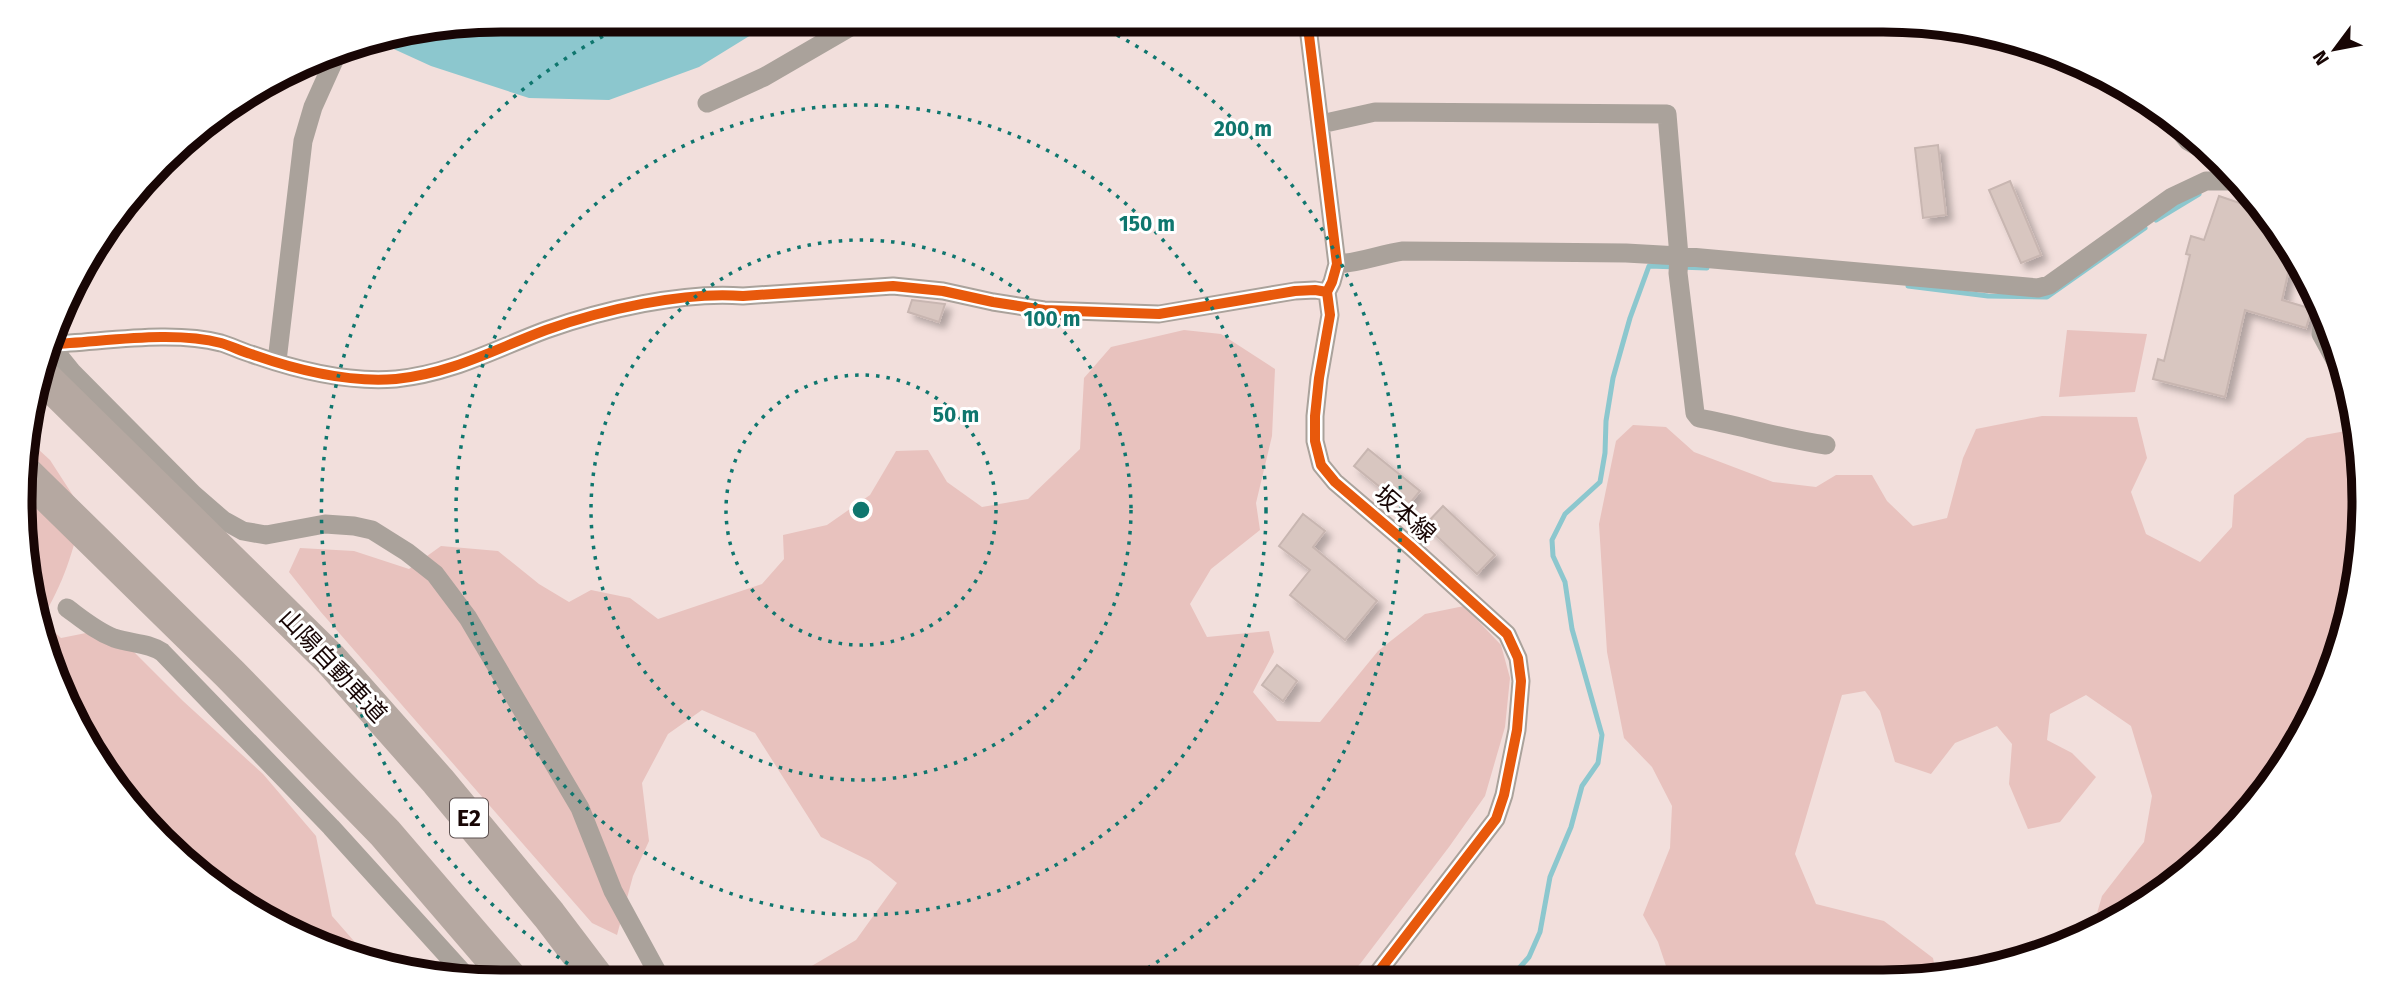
<svg xmlns="http://www.w3.org/2000/svg" width="2384" height="1001" font-family="'Fira Sans','Noto Sans JP',sans-serif">
<style>
.green{fill:#e8c2be}
.water{fill:#8cc7ce}
.lines{fill:none;stroke-linecap:round;stroke-linejoin:round}
.stream{stroke:#8cc7ce;stroke-width:5}
.building{fill:#d8c6c0;stroke:#c8b6b1;stroke-width:2;filter:url(#shadow)}
.street{stroke:#aaa29b;stroke-width:19}
.highway{stroke:#b5a8a1;stroke-width:35}
.cycleway-casing{stroke:#fff;stroke-width:15}
.cycleway{stroke:#e8590c;stroke-width:10}
.ring{fill:none;stroke:#0f766e;stroke-width:3.5;stroke-dasharray:3.5 7}
.labels{text-anchor:middle;dominant-baseline:central;stroke-width:6;stroke-linejoin:round;paint-order:stroke}
.shield{fill:#fff;stroke:#5d5150;stroke-width:2}
.shield-label{font-size:23px;font-weight:bold;fill:#180605}
.street-label{font-size:24px;fill:#180605;stroke:#fff}
.rim{fill:none;stroke:#180605;stroke-width:9}
.centre{fill:#0f766e;stroke:#fff;stroke-width:3.5}
.ring-label{font-size:21px;text-anchor:middle;font-weight:bold;fill:#0f766e;stroke:#fff;stroke-width:6;stroke-linejoin:round;paint-order:stroke}
</style>
<defs>
<filter id="shadow"><feDropShadow dx="6" dy="6" stdDeviation="3.5" flood-color="#0004"/></filter>
</defs>
<rect width="100%" height="100%" fill="#f2dfdc"/>
<!-- green -->
<path class="green" d="M1184,330l37,4 54,35 -3,67 -16,67 4,27 -49,39 -21,35 17,33 62,-6 5,21 -21,40 24,29 43,1 58,-71 47,-37 39,-8 37,39 9,33 -5,49 -20,69 -36,51 -89,117 -15,15 -559,2 70,-41 41,-57 -27,-22 -49,-24 -66,-104 -53,-23 -34,24 -26,49 7,58 -16,35 -16,59 -25,-12 -272,-312 -31,-39 11,-24 54,3 55,18 32,-23 57,5 41,33 30,18 22,-12 39,8 28,21 104,-35 22,-25 -1,-24 44,-10 43,-30 26,-44 32,-1 19,32 35,25 46,-8 52,-50 4,-71 27,-31z
M2067,330l80,4 -12,58 -76,5z
M2042,416l95,1 10,41 -16,34 15,42 54,28 32,-35 2,-32 73,-57 50,-9 7,40 -3,95 -22,92 -56,112 -82,95 -110,71 11,-38 42,-54 8,-46 -21,-70 -45,-31 -36,19 -3,26 25,13 24,24 -36,45 -32,7 -19,-45 3,-40 -15,-18 -42,17 -24,31 -36,-12 -15,-51 -15,-20 -23,4 -47,159 21,50 68,17 49,37 4,20h-267l-12,-36 -15,-27 27,-67 2,-42 -20,-39 -28,-29 -17,-86 -8,-128 17,-83 17,-16 33,2 28,25 79,30 43,5 20,-12h36l15,26 26,25 34,-8 16,-60 13,-29z
M27,439l23,21 33,51c-11,43 -18,70 -42,109l20,18 25,-5 44,15 53,53 80,73 53,62 16,80 35,40 69,5 7,11 -98,-16 -85,-39 -77,-54 -99,-122 -39,-85 -22,-92z"/>
<!-- water -->
<path class="water" d="M631,19h146l-78,48 -90,33 -80,-2 -98,-32 -57,-26 114,-19 53,11z"/>
<g class="lines">
<!-- stream -->
<path class="stream" d="M2156,220l43,-26
M1908,286l80,10 59,1 98,-69
M1501,979l13,-5 15,-17 11,-25 10,-55 21,-50 11,-41 16,-23 4,-28 -30,-106 -7,-47 -12,-26 -1,-16 13,-26 35,-32 5,-29 1,-32 7,-43 17,-60 19,-52 58,2"/>
</g>
<!-- building -->
<path class="building" d="M1938,145l8,70 -23,3 -8,-70z
M2010,181l31,74 -20,8 -32,-73z
M2219,196l50,17 24,38 -11,49 30,9 -6,19 -61,-18 -20,87 -72,-18 5,-20 6,2 26,-106 -4,-1 5,-18 13,4z
M912,300l33,4 -6,18 -31,-10z
M1368,449l52,42 -14,17 -52,-42z
M1443,506l52,49 -18,19 -52,-49z
M1303,514l22,17 -12,16 64,54 -32,39 -55,-45 20,-25 -31,-24z
M1277,665l20,16 -14,20 -21,-16z"/>
<g class="lines">
<!-- street -->
<path class="street" d="M1307,19l30,245 -5,18 -5,10 3,23 -11,63 -4,38v25l6,24 14,17 75,64 97,88 11,24 3,23 -4,49 -13,65 -8,24 -123,160
M707,103l57,-26 100,-58
M2164,112l24,29 33,19
M1321,124l54,-12 292,2 12,142 -1,17 17,140 4,5c43,8 84,21 127,27
M1337,264c23,-1 44,-10 66,-13l223,2 53,3 359,32 11,-3 123,-88 34,-16h29l9,3
M2324,312l-3,22 18,33 8,6
M52,344c51,-2 120,-14 169,-1 10,3 20,8 30,11 45,16 97,29 145,25 57,-6 99,-30 150,-49 56,-20 138,-39 197,-34l150,-10 50,5 50,11 51,8 115,4 136,-23 20,-1 12,2
M51,346l21,26 121,122 30,26 20,11 23,4 59,-11 29,2 18,4 35,22 28,22 33,44 112,190 33,83 49,90
M277,361l26,-220 10,-34 27,-60
M67,608c15,11 29,23 47,30 17,6 33,4 48,14l169,175 135,149"/>
<!-- highway -->
<path class="highway" d="M41,375l290,285 107,121 111,134 50,66
M26,474l204,200 155,159 128,149"/>
<defs>
<path id="cycleway" d="M1307,19l30,245 -5,18 -5,10 3,23 -11,63 -4,38v25l6,24 14,17 75,64 97,88 11,24 3,23 -4,49 -13,65 -8,24 -123,160
M52,344c51,-2 120,-14 169,-1 10,3 20,8 30,11 45,16 97,29 145,25 57,-6 99,-30 150,-49 56,-20 138,-39 197,-34l150,-10 50,5 50,11 51,8 115,4 136,-23 20,-1 12,2"/>
</defs>
<!-- cycleway casing -->
<use href="#cycleway" class="cycleway-casing"/>
<!-- cycleway -->
<use href="#cycleway" class="cycleway"/>
</g>
<!-- distance rings -->
<g class="ring">
<circle cx="861" cy="510" r="135"/>
<circle cx="861" cy="510" r="270"/>
<circle cx="861" cy="510" r="405"/>
<path d="M595 980A540 540 0 0 1 633 21M1089 21A540 540 0 0 1 1131 978"/>
</g>
<g class="labels">
<!-- shield labels -->
<rect class="shield" x="450" y="798.5" width="38" height="39" rx="5"/>
<g class="shield-label">
<text x="469" y="818">E2</text>
</g>
<!-- street labels -->
<g class="street-label">
<text transform="translate(1405 514) rotate(41)">坂本線</text>
<text transform="translate(333 666) rotate(47)">山陽自動車道</text>
</g>
</g>
<!-- crop -->
<path d="M0 0H2384V1001H0ZM501 32H1883A469 469 0 0 1 2352 501V501A469 469 0 0 1 1883 970H501A469 469 0 0 1 32 501V501A469 469 0 0 1 501 32Z" fill="#fff" fill-rule="evenodd"/>
<path class="rim" d="M501 32H1883A469 469 0 0 1 2352 501V501A469 469 0 0 1 1883 970H501A469 469 0 0 1 32 501V501A469 469 0 0 1 501 32Z"/>
<circle cx="861" cy="510" r="10" class="centre"/>
<g class="ring-label">
<text x="1243" y="136">200 m</text>
<text x="1147" y="231">150 m</text>
<text x="1052" y="326">100 m</text>
<text x="956" y="422">50 m</text>
</g>
<!-- north arrow -->
<g transform="translate(2335 49) rotate(238)" stroke="#ffffff" stroke-width="5" paint-order="stroke">
<path d="M0-5L12 26L0 18L-12 26Z" fill="#180605"/>
<text y="-10" font-size="19" font-weight="bold" text-anchor="middle" fill="#180605">N</text>
</g>
</svg>
